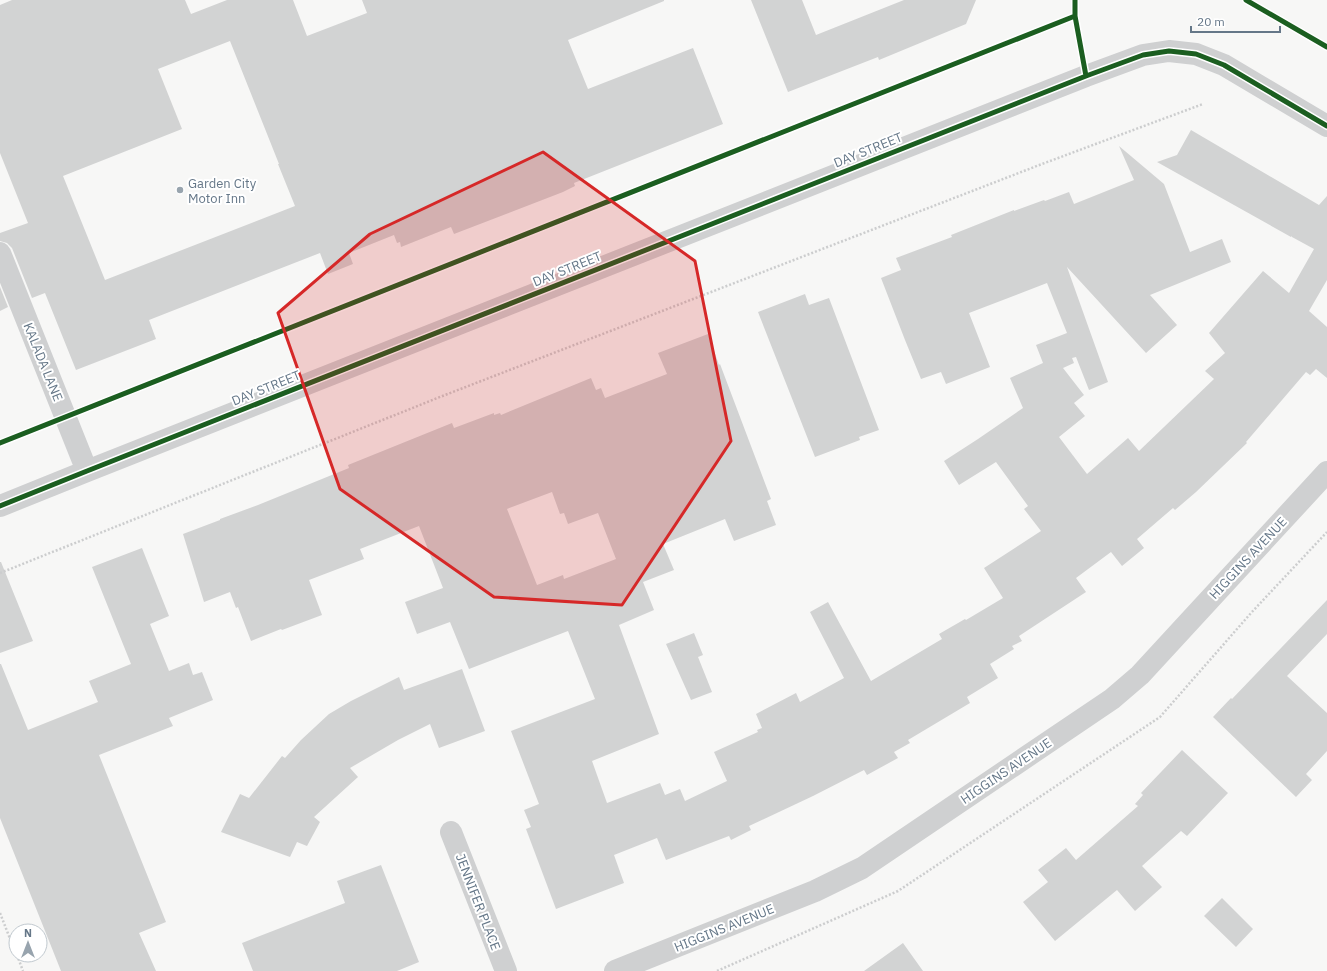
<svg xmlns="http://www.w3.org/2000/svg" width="1327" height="971" font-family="'IBM Plex Sans',sans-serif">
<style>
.building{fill:#d2d3d3;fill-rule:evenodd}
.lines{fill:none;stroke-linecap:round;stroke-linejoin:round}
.path{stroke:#cccdce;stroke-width:2.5;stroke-dasharray:2 2;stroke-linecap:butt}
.minor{stroke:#cfd0d1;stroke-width:22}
.cycleway-casing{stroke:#fff;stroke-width:8}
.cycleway{stroke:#1b5e20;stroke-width:5}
.marked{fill:#d62828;fill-opacity:0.2;stroke:#d62828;stroke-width:3;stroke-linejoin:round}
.poi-dot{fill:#98a4ae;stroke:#fff;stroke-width:1.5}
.labels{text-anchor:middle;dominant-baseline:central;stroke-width:4;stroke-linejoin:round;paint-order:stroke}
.street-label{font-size:13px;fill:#657788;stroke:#fff}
.poi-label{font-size:13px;fill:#657788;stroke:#fff;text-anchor:start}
</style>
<rect width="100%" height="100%" fill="#f7f7f6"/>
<!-- building -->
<path class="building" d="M12,0h173l6,14 36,-14h66l14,36 60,-23 -5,-13h302v1l-96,39 20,49 105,-41 30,76 -149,59 1,3 -12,6 -109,42 -3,-7 -50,20 -1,-5 -3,1 -3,-8 -45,18 4,11 -25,10 -8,-21 -171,67 7,19 -80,31 -31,-77 -13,5 -20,-50 -5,-5 -7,-2v-8l28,-10 -28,-70v-148zM230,41l49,123h-1l17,42 -190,74 -42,-104 119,-47 -24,-60z
M751,0h51l14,35 88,-35h72l-10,24 -87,36 -1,-3 -90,35z
M1191,130l128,75 8,-9v84l-18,31 18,16v51l-11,-9 -6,6 -4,-3 -60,70 1,1 -51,49 -21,18 -2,-2 -36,31 7,9 -22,18 -11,-14 -35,26 10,14 -67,44 3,5 -10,5 2,3 -24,15 8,14 -31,19 3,6 -62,37 2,3 -16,9 4,6 -31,17 -3,-5 -51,26 -64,30 2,4 -20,10 -2,-4 -63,24 -9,-22 -43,17 10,28 -68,26 -30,-80 5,-2 -7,-17 15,-6 -28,-73 84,-32 -27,-68 -99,38 -19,-47 -33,12 -12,-32 38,-14 -24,-62 -59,23 4,10 -55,21 13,35 -40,15 -1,-1 -30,12 -13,-34 -2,1 -6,-16 -26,10 -21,-68 37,-14v-1l38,-14 91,-37 -1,-3 104,-42 2,5 40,-15v2l6,-2 1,2 90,-37 5,12 5,-2 4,10 62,-24 -9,-21 50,-19 11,31 1,-1 51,135 -4,2 9,24 -42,16 -9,-22 -62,25 11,26 -31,12 11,28 -35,15 40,109 -67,27 15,42 53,-20 5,12 15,-6 5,12 42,-20 -13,-29 44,-20 -1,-2 5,-2 -6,-14 40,-21 4,9 44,-24 -34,-66 18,-10 43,79 71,-42 -3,-5 26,-15 1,1 37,-22 -19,-30 57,-37 -17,-22 4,-3 -32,-44 -37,23 -15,-24 34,-22 45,-31 -13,-30 33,-15 -7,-18 31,-12 -20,-50 -78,30 21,54 -44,17 -5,-12 -20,7 -16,-39 -24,-62 20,-8 -5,-12 56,-21 -1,-2 63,-25v1l30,-11 1,1 24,-9 5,12 60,-24 -15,-34 45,38 26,68 32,-13 9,23 -81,33 27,30 -31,28 -79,-86 41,115 -19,8 -13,-33 -4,1 2,5 -11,5 21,27 -10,8 11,13 -26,21 28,37 41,-36 11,13 75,-72 -9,-8 20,-18 -16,-20 54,-62 26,22 25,-44 -22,-12v-1l-1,1 -134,-75 20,-7zM552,492l8,22 4,-1 4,11 30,-11 18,46 -52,20 -1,-4 -26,10 -30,-76z
M0,287l8,20 -8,4z
M805,294l4,11 20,-7 50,132 -20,7 1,3 -45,17 -57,-145z
M142,548l27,68 -19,8 19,47 20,-8 4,12 9,-3 11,28 -44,18 4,8 -74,29 67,167 -27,11 17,38h-95l-61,-153v-154h1l27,66 70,-28 -9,-21 42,-17 -39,-97z
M0,562h1l32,79 -33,12z
M1327,600v34l-40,42 40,37v38l-21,23 6,6 -16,17 -83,-80 18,-19 1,1z
M694,633l9,22 -5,2 14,35 -21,8 -25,-56z
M462,669l23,62 -46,17 -9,-24 -32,16 -48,28 8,9 -44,40 6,5 -13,24 -10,-4 -7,15 -69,-25 19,-38 9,4 33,-42 3,2 16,-18 28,-26 22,-13 48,-24 5,13z
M1182,750l46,43 -41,43 -6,-5 -39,35 20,21 -27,24 -18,-21 -62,51 -32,-39 25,-20 -10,-12 28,-22 10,12 62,-54 -3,-2 8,-9 -2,-2z
M381,865l38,97 -22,9h-144l-11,-28 103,-40 -8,-22z
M1222,898l31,31 -17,18 -32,-31z
M903,943l20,28h-59z"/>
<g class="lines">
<!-- path -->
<path class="path" d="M0,573l445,-178 597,-231 161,-60
M0,913l16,41
M17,955l6,16
M717,971l181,-80 262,-174 91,-104 76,-81"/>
<!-- minor -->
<path class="minor" d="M0,253l87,218
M0,506l87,-35 999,-395 57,-21 26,-4 27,3 28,11 103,61
M451,832l55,139
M615,971l200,-80 47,-23 250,-169 28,-24 187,-203"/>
<defs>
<path id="cycleway" d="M1075,0v16l11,60
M1246,0l81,47
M0,443l1075,-427
M0,506l87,-35 999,-395 57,-21 26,-4 27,3 28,11 103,61"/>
</defs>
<!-- cycleway casing -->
<use href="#cycleway" class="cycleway-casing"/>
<!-- cycleway -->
<use href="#cycleway" class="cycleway"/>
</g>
<!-- marked area -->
<path class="marked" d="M543,152l152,109 36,180 -109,164 -128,-8 -154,-108 -62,-176 92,-79z"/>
<!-- markers -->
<circle class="poi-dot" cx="180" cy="190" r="4"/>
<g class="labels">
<!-- street labels -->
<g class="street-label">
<text transform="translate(868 150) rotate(-22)">DAY STREET</text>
<text transform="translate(567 269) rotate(-22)">DAY STREET</text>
<text transform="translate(43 362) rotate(68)">KALADA LANE</text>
<text transform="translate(266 388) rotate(-22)">DAY STREET</text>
<text transform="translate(1248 558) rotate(-47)">HIGGINS AVENUE</text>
<text transform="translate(1006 771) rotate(-34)">HIGGINS AVENUE</text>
<text transform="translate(478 902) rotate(69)">JENNIFER PLACE</text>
<text transform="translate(724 928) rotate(-22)">HIGGINS AVENUE</text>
</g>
<!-- poi labels -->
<g class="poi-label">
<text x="188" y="183">Garden City<tspan x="188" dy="15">Motor Inn</tspan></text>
</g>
</g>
<!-- north arrow -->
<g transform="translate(28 943)"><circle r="19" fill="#ffffff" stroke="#c1c9cf"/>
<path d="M0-3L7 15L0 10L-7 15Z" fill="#98a4ae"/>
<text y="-6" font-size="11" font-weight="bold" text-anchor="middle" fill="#657788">N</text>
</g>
<!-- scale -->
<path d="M1191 26v6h89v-6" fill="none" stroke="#657788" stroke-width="2"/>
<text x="1197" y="26" font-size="12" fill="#657788" stroke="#ffffff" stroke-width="3" paint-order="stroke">20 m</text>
</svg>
